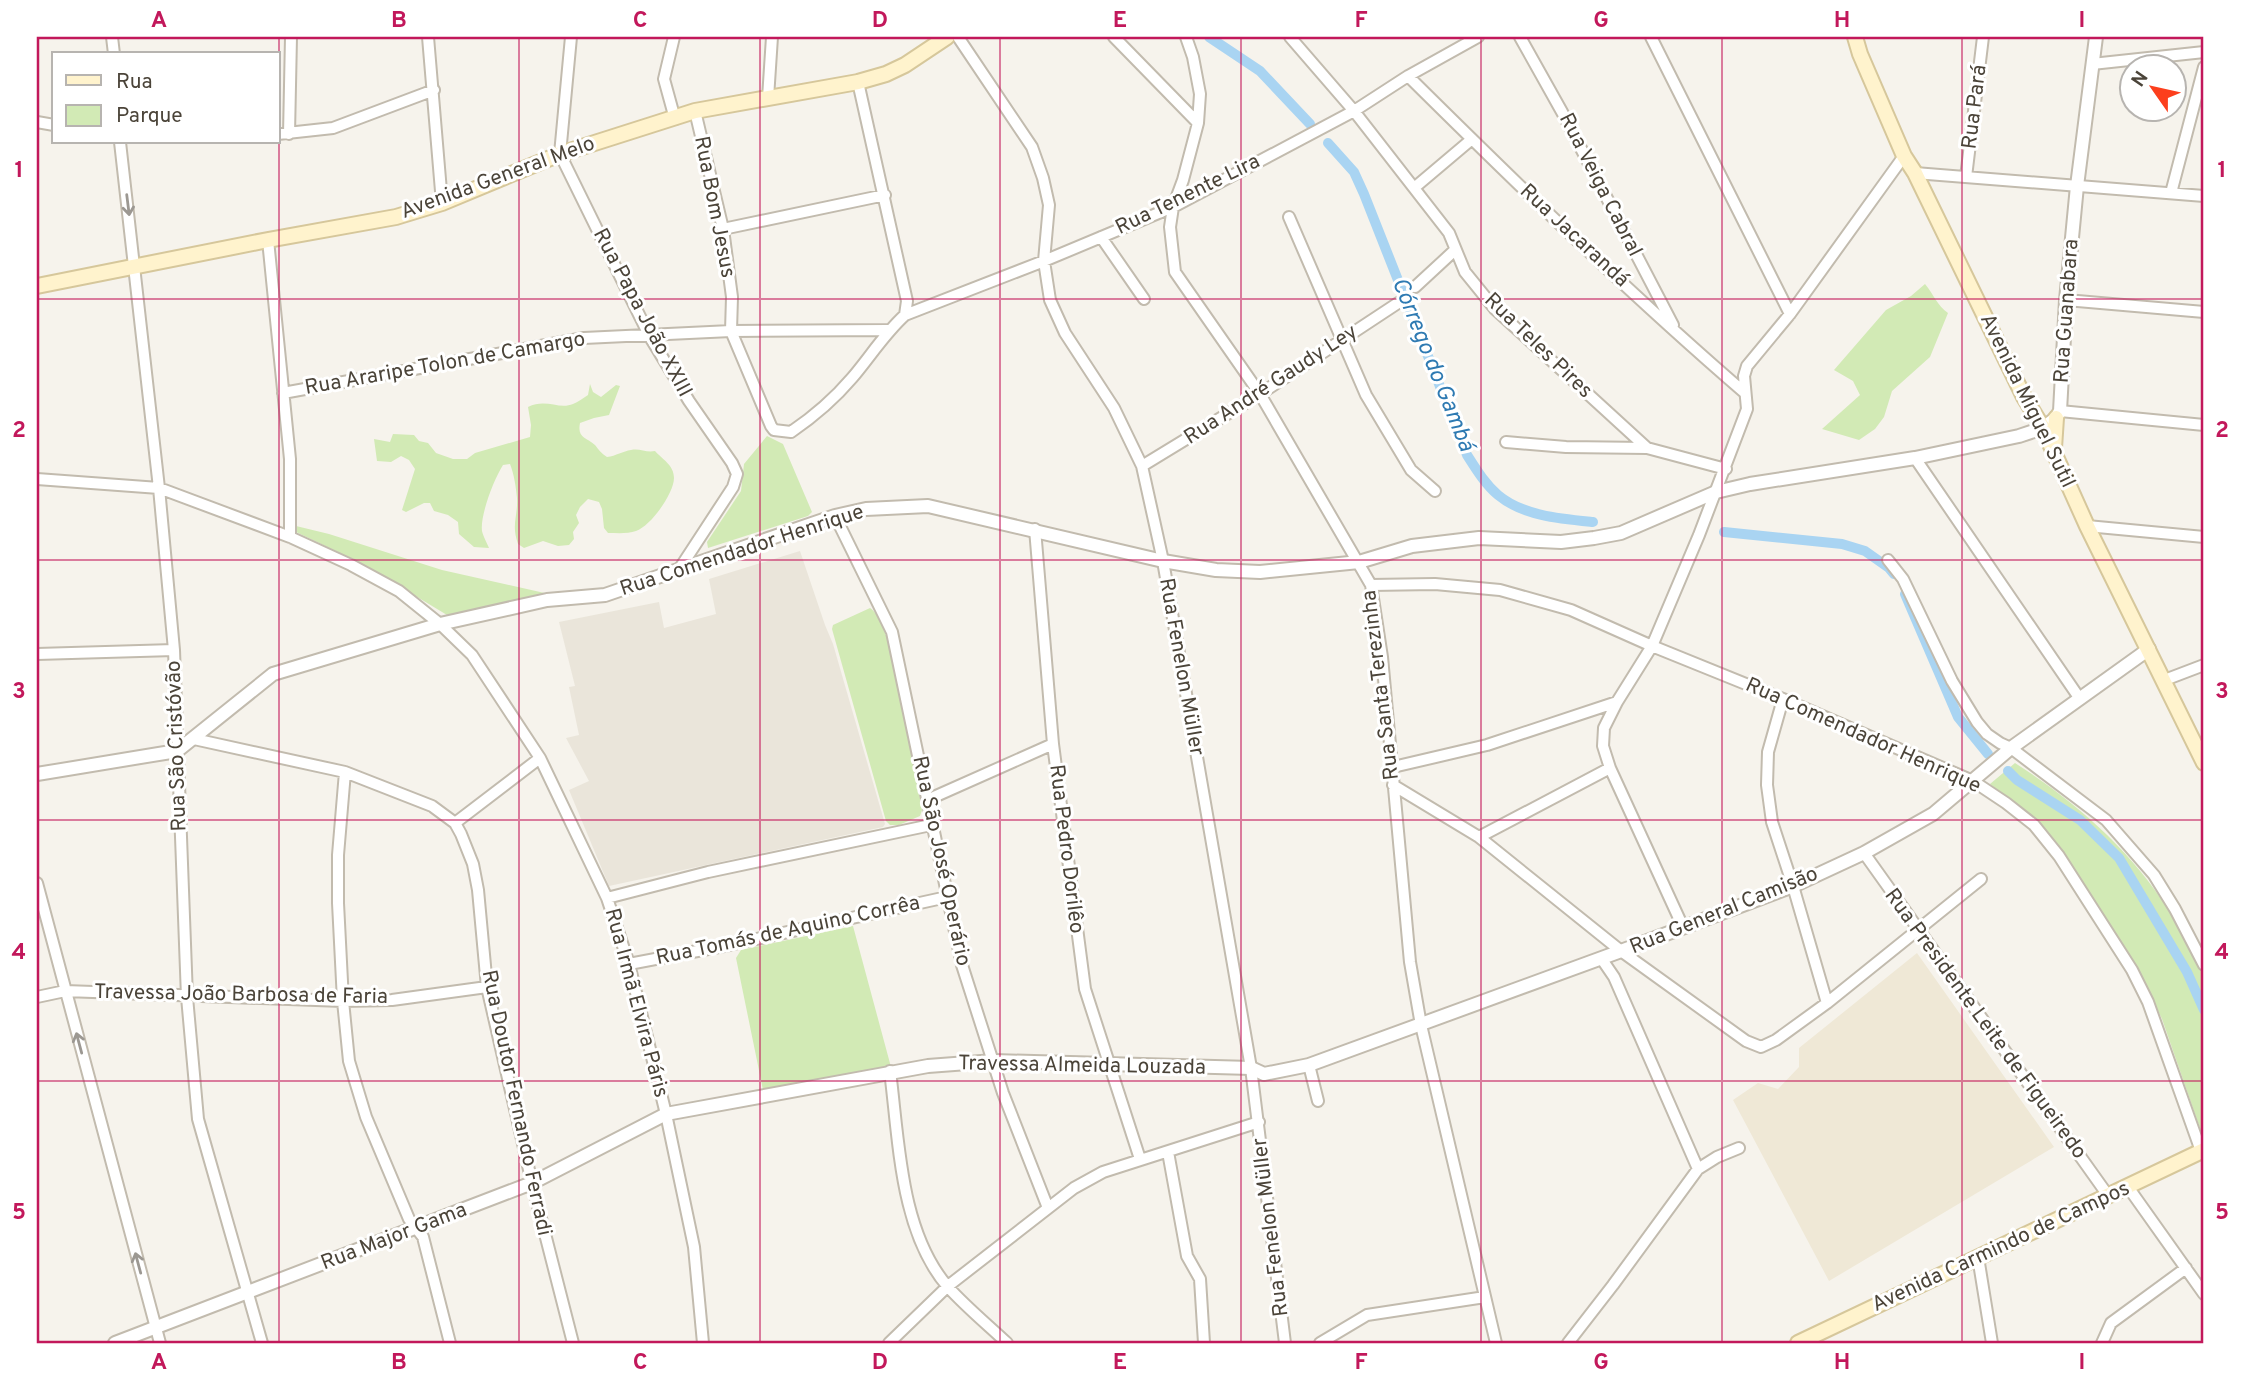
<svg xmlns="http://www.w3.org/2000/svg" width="2241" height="1380" font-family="Overpass,sans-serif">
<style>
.residential{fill:#eae5da}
.education{fill:#efe8d6}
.green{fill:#d2eab5}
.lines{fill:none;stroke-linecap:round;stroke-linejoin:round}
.canal{stroke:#a9d4f2;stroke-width:10}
.minor-casing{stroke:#c2bbae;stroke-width:14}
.tertiary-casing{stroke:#c2bbae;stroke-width:16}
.secondary-casing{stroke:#d6c79b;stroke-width:18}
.minor{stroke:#fff;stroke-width:10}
.tertiary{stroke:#fff;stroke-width:12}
.secondary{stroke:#fff3cd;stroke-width:14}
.oneway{stroke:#9c9892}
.grid{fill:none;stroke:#c2185b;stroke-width:2;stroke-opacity:0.55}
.labels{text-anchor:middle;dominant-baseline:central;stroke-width:6;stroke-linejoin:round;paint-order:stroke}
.street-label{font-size:21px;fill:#4b4439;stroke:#fff}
.water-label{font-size:23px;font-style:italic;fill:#2e7ab2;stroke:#fff}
.neatline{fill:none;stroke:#c2185b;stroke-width:2.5}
.grid-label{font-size:23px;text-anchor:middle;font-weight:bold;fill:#c2185b}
</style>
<rect width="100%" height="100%" fill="#f6f3ec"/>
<!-- residential -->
<path class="residential" d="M800,551l25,74 8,19 52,180 -2,3 -274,59 -40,-96 20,-9 -23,-43 13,-3 -10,-48 6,-1 -16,-64 100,-20 5,26 52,-14 -7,-35z"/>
<!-- education -->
<path class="education" d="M1917,953l137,194 -225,134 -96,-181 25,-17 20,6 21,-22v-19z"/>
<!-- green -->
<path class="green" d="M1925,284c9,11 12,21 23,29l-18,44 -38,34 -8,26 -9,12 -16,11 -37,-11 38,-34 -7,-14 -19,-11 52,-60 25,-14z
M590,384l3,8 8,5 15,-12 4,1 -11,29 -15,3 -14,5c-3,15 6,14 15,22 4,5 6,8 12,12 9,-1 16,-6 24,-7 9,-2 15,3 24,1 7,8 19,14 19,27 0,15 -23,48 -38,53 -8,3 -19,2 -28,2l-4,-5 -2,-19 -3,-7 -11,-3 -8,8 -4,8 3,8 -6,9 1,7 -5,6 -11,1 -15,-5 -19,7 -6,-4c-7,-20 0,-27 -1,-46 -1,-11 -3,-24 -7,-34l-7,1c-9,14 -23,50 -21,66 1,5 5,12 7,17l-15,-1 -15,-13 -1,-12 -10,-7 -14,-4 -4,-8h-6l-18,9 -4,-2 13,-41 -6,-9 -8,-4 -10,6 -14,-1 -3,-22 16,3 3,-8 21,1 5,6 9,2 8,10 17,6h14l8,-6 55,-16 1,-12 -3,-18c18,-9 31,3 45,-3 5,-2 10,-6 15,-9z
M767,436l16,8 29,68 -4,4 -100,32 -1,-6 34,-51 3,-27z
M296,526l33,8 113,36 107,24 -102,21 -86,-52 -65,-31z
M870,608c26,16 46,168 52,202l-2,6 -21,9h-9l-4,-4 -54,-192 1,-4z
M2015,763c60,38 116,87 154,148 12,19 21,38 31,57l4,10v162l-42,-121 -23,-47 -76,-118 -26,-34 -47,-36z
M853,926l38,141 -128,23 -27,-132 5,-8z"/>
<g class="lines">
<!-- canal -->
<path class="canal" d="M1209,37l51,34 50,53
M1328,143l26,29 10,22 103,261c9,14 18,29 31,40 25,21 63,24 95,27
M1724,532l118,12 23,7 24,17 5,6
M1905,594l53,123 30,37
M2008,771l9,9 63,40 39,38 68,114 17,38"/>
<defs>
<path id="minor" d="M112,37l2,17
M428,37l14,166
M571,37l-11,117 90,183 39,64 43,62 5,11 -4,13 -53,81
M674,37l-10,42 11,40
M958,37l74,110 11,31 6,27 -5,56 6,39 15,33 49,75 28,58 21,95 88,507 34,275
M1114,37l84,86
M1186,37l7,20 7,37 -2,29 -15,57 -10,27 -3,20 5,45 85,122 111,191 11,72 28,305 11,63 75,318
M1290,37l64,74 95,122 16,39 30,37 152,139 79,21
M1520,37l42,75 111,213
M1651,37l139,277
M2092,64l112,-12
M1408,76c109,108 220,216 337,317
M858,82l49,219 -2,14
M768,98l4,-61
M695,111l28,118 9,68 -1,34 40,95 3,4 17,2c22,-15 44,-34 61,-54 18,-21 32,-44 53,-63l139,-54 129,-54 181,-96 54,-35 70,-39
M37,122l17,3
M278,134l55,-6 101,-38
M289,134l2,-97
M120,142l39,346 15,162 13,347 11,122 64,224
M1915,173l289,23
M1966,177l17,-140
M1414,188l58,-49
M2171,193l33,-126
M1289,217l77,178 45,75 24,21
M723,229l162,-34
M1101,237l43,62
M268,240l22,219v78
M1415,287l40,-37
M2066,300l138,12
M283,393l301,-55 147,-7 157,-1
M2060,411l144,14
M1506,442l60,5 81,1
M1915,458l165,241
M1142,466l118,-72 138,-91
M37,479l122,9 131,49 61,28 48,26 41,33 32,31 68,103 67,140 22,66 37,150 28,133 9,96
M835,516l57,116 70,333 41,128 45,115
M2087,526l117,11
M1035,529l18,215 32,245 55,170
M1888,560l15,19 49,102 25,41 10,12 13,9 11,5 95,72 48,55 21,34 29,56
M1371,585l64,-1 65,6 71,20 81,36 131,53 190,82 33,22 28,22 25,31 73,114 16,32 53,149
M37,654l137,-4
M2162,681l42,-16
M1783,699l-15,53 -1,33 5,37 21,64 34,117
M194,739l151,33 87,34 23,17 6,11 12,30 5,26 9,97 45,196 41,160
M1393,767l94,-22 130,-43
M1610,768l73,159
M345,772l-7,83v48l5,98 6,60 17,56 43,102 14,18 27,106
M1393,785l86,52 142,114 125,90 15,6 15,-7 51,-37 154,-124
M927,800l126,-56
M455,823l85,-65
M1479,837l131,-69 -7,-22 1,-18 13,-26 35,-56 47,-111 48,-126 -3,-33 3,-10 43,-52 114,-158
M1864,853l243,341
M37,883l123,460
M607,898l101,-26 223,-47
M1601,958l13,19 84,192
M629,964l100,-19 218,-48
M37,997l28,-6 278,10 49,-1 95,-13
M1309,1065l9,36
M890,1071c9,70 10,161 58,216 18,20 40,38 59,56
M1168,1152l19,104 13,23 4,64
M2128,1187l76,107
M1978,1257l14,86
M889,1343l59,-57 126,-98 29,-16 156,-50
M1320,1343l47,-28 118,-18
M1568,1343l45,-58 85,-116 19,-12 22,-9
M2102,1343l9,-20 75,-55"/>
<path id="tertiary" d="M37,774l140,-23 96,-77 167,-50 107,-24 58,-5 230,-79 31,-7 62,-3 235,55 53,9 44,2 99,-10 53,-16 67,-8 82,4 33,-4 27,-5 95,-41 34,-8 165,-26 104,-22 24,-8 13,-10 4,-7 6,-111 11,-114 19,-149
M115,1343l417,-160 134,-69 262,-48 66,-5 257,7 13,6 45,-9 312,-114 172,-65 71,-33 69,-39 78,-66 138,-99"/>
<path id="secondary" d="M1855,37l5,17 44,102 11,17 109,224 19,31 44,98 117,237
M37,286l231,-46 128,-23 46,-14 118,-49 135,-43 163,-29 28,-8 19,-9 42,-28
M2054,448l2,-30
M1798,1343l406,-193"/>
</defs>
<!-- minor casing -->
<use href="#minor" class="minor-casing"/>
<!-- tertiary casing -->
<use href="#tertiary" class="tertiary-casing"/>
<!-- secondary casing -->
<use href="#secondary" class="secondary-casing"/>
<!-- minor -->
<use href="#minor" class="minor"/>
<!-- tertiary -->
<use href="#tertiary" class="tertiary"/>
<!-- secondary -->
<use href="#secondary" class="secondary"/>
</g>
<!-- one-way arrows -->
<defs><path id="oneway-shaft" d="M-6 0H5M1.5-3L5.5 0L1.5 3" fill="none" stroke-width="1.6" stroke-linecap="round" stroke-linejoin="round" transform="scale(1.75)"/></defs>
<g class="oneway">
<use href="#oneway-shaft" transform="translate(128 205) rotate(83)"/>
<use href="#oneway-shaft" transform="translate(79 1043) rotate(-105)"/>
<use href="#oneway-shaft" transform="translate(138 1263) rotate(-105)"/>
</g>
<!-- grid -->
<path class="grid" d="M279,37v1306M519,37v1306M760,37v1306M1000,37v1306M1241,37v1306M1481,37v1306M1722,37v1306M1962,37v1306M37,299h2167M37,560h2167M37,820h2167M37,1081h2167"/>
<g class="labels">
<!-- street labels -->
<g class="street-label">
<text transform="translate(1975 107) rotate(-83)">Rua Pará</text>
<text transform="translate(498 178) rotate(-20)">Avenida General Melo</text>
<text transform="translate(1600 185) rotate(63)">Rua Veiga Cabral</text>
<text transform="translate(1188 195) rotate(-26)">Rua Tenente Lira</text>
<text transform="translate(714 207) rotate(79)">Rua Bom Jesus</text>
<text transform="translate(1574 236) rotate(43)">Rua Jacarandá</text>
<text transform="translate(2067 311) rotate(-86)">Rua Guanabara</text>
<text transform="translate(642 313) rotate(62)">Rua Papa João XXIII</text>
<text transform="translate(1538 346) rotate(44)">Rua Teles Pires</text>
<text transform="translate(445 364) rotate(-10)">Rua Araripe Tolon de Camargo</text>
<text transform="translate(1271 385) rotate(-33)">Rua André Gaudy Ley</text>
<text transform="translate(2027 401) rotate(64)">Avenida Miguel Sutil</text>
<text transform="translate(742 551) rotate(-18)">Rua Comendador Henrique</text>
<text transform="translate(1181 667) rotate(80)">Rua Fenelon Müller</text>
<text transform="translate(1381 685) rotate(-97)">Rua Santa Terezinha</text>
<text transform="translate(1863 736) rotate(24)">Rua Comendador Henrique</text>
<text transform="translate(177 746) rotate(-92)">Rua São Cristóvão</text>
<text transform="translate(1066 849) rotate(83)">Rua Pedro Dorilêo</text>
<text transform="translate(941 861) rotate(78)">Rua São José Operário</text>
<text transform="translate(1724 911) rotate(-22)">Rua General Camisão</text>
<text transform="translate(788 931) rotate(-12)">Rua Tomás de Aquino Corrêa</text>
<text transform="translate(241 995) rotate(1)">Travessa João Barbosa de Faria</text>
<text transform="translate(636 1003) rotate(75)">Rua Irmã Elvira Páris</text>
<text transform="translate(1985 1024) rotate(54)">Rua Presidente Leite de Figueiredo</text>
<text transform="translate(1082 1066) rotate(1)">Travessa Almeida Louzada</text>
<text transform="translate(516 1103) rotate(78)">Rua Doutor Fernando Ferradi</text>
<text transform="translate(1271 1227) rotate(-97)">Rua Fenelon Müller</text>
<text transform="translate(394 1237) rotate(-21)">Rua Major Gama</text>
<text transform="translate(2001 1247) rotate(-25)">Avenida Carmindo de Campos</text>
</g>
<!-- water labels -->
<g class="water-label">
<text transform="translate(1432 365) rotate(68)">Córrego do Gambá</text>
</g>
</g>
<!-- border -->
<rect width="2241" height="1380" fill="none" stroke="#ffffff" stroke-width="77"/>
<!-- legend -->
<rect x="52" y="52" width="228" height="91" fill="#ffffff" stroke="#b7b4b0" stroke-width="2"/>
<rect x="66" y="75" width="35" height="10" fill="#fff3cd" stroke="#b7b4b0" stroke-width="2"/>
<text x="116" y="88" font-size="21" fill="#4b4439">Rua</text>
<rect x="66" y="105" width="35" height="21" fill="#d2eab5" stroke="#b7b4b0" stroke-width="2"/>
<text x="116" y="122" font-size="21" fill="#4b4439">Parque</text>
<!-- north arrow -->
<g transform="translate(2153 88) rotate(304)"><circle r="33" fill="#ffffff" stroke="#b7b4b0" stroke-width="2"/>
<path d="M0-5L12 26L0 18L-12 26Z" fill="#fc3f1d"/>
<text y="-10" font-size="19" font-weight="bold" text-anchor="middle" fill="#4b4439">N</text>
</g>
<rect x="38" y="38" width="2164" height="1304" class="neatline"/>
<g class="grid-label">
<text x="159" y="27">A</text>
<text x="399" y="27">B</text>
<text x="640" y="27">C</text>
<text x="880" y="27">D</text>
<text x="1120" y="27">E</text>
<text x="1361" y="27">F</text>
<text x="1601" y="27">G</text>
<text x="1842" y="27">H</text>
<text x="2082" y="27">I</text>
<text x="19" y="177">1</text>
<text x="2222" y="177">1</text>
<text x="19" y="437">2</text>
<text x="2222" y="437">2</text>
<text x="19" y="698">3</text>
<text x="2222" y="698">3</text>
<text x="19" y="959">4</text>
<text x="2222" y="959">4</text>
<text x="19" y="1219">5</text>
<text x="2222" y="1219">5</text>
<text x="159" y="1369">A</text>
<text x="399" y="1369">B</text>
<text x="640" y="1369">C</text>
<text x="880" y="1369">D</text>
<text x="1120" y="1369">E</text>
<text x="1361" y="1369">F</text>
<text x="1601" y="1369">G</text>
<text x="1842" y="1369">H</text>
<text x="2082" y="1369">I</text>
</g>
</svg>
